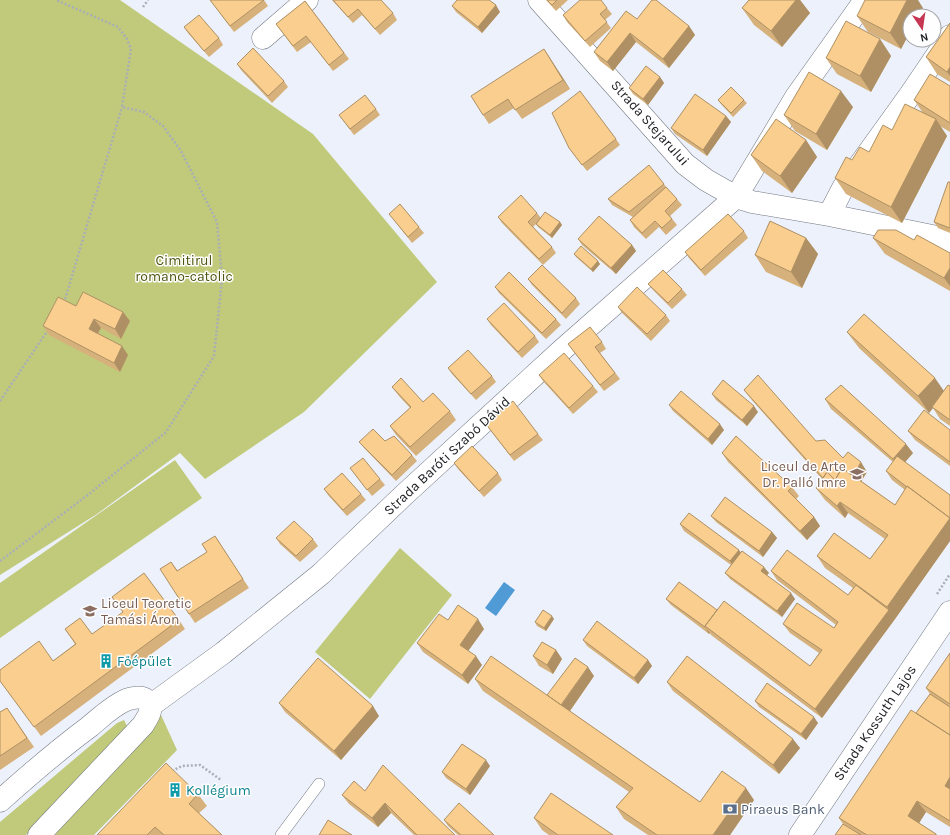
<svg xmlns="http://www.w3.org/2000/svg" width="950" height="835" font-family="Karla,sans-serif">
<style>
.green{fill:#c0ca7a}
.water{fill:#509ad6}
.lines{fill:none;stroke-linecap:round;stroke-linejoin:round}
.lane-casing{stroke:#737881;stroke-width:12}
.street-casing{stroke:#737881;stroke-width:23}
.secondary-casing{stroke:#737881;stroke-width:23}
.path{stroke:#aaaeb6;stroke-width:2.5;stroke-dasharray:2 2;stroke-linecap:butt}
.lane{stroke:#fff;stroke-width:11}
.street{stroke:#fff;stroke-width:22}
.secondary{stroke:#fff;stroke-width:22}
.wall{fill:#d6b17b}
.shaded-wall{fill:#ae9064}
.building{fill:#f9ce8f;stroke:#ae9064}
.labels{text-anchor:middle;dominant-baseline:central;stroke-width:3;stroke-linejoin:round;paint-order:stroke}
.street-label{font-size:14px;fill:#1a1b1f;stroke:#fefefe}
.park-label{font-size:14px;fill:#4f5511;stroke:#fefefe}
.education-label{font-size:14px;fill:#785e54;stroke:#fefefe;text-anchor:end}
.culture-label{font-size:14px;fill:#0d838f;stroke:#fefefe;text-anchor:start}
.service-label{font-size:14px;fill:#4e5e75;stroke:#fefefe;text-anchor:start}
</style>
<rect width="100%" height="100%" fill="#ecf1fc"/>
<!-- green -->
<path class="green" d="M0,0h120l193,134 124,148 -133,130 -99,67 -25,-26 -83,61 -97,61z
M175,460l27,38 -202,140v-55z
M400,548l52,47 -82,104 -55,-47z
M161,715l16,35 -83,85h-42z
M124,720l3,6 -101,109h-26v-13l117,-99z"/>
<!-- water -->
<path class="water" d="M504,582l11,8 -19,26 -11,-8z"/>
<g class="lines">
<defs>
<path id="lane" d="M281,835l38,-51"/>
<path id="street" d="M539,0l146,164 21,16 30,17 16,5 77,13 108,22 13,5
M263,38l44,-38
M829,215l14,-27 67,-93 40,-59
M150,706l73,-53 98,-79 84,-80 157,-144 174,-153 60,-100 69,-97
M0,801c29,-26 58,-51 89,-74 11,-9 23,-21 37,-27 7,-2 17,-5 22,2 6,8 -1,16 -5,23l-104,110"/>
<path id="secondary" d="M800,835l150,-223"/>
</defs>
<!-- lane casing -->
<use href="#lane" class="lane-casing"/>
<!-- street casing -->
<use href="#street" class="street-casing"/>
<!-- secondary casing -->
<use href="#secondary" class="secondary-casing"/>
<!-- path -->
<path class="path" d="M143,7l5,-7
M64,303l58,-196
M0,401l48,-71
M0,561l89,-67 77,-62 48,-76 8,-77 -5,-57 -36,-71 -18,-25 -19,-14 -22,-5 9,-58 -4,-10 -9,-12 -62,-27
M937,594l13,-20
M172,771l10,-5 18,-1 21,15"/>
<!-- lane -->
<use href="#lane" class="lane"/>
<!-- street -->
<use href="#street" class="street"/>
<!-- secondary -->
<use href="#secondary" class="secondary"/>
</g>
<!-- wall -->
<path class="wall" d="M210,0h54l4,6 -34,26z
M332,0h49l12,13 4,7 -17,15 -18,-20 -9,8z
M546,0h22l-12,11z
M749,0h51l10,13 -28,34 -28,-22 -12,-17z
M305,1l44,58 -16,12 -22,-29 -14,10 -21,-28z
M452,6l48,6 -18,21 -26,-21z
M607,8l5,6 -7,6 6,8 -21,19 -23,-25 -4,-7z
M923,8l-4,8h-9v16l-9,17 -33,-17 -11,-16z
M637,19l52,7 6,9 -26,33 -33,-26 -23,29 -13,-10 -6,-9z
M950,23v59l-13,-8 -11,-17z
M184,27l35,11 4,7 -14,12 -21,-24z
M880,39l11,17 -20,36 -34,-18 -11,-16z
M544,49l26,40 -48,30 -8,-11 -25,16 -6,-9z
M237,64l47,17 4,6 -16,16 -31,-33z
M660,77l4,6 -16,22 -15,-11 -4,-6z
M950,86v46l-10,-6 7,10 -45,87 -56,-29 -11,-16 17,-18 17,-8 23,-22 31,-17 -9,-13z
M718,100h26l3,3 -14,14 -13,-14z
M853,107l-26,43 -32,-19 -11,-16z
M376,109l4,6 -26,20 -15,-20z
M726,116l5,6 -24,34 -32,-22 -4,-6z
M616,139l4,6 -33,26 -18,-23z
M806,140l11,17 -25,36 -30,-22 -11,-16z
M950,182v51l-12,-5 -4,-6z
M664,184l3,4 10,11 5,6 -12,11 7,9 -11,10 -7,-8 -13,12 -12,-12 -4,-7 3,-3 -21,-12 -4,-6z
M537,213l4,5 19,4 2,3 -10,13 -14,-11 -2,-3 -3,3 19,20 4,6 -13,12 -41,-42 -4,-6z
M389,214l30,13 5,6 -12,10z
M744,231l4,7 -43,38 -16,-18 -4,-6z
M806,238l12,16 -16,34 -36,-16 -11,-17z
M873,238l41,2 36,13v38l-65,-37z
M578,239l54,6 4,6 -20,23 -34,-29z
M574,254l26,10 -7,8 -17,-15z
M528,279l48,19 4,6 -14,15 -34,-34z
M648,284l34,5 5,6 -15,14 -19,-19z
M495,287l61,32 5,6 -15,14 -47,-46z
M76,306l47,6 7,9 -9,18 -20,-11 -3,6 30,21 -8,17 -71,-37 -6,-9z
M618,307l48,8 4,6 -19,20 -29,-28z
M487,319l48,17 4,6 -17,16 -31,-33z
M847,332l97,59 6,-5v40l-10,-7 -7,-11 -4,5 -70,-65z
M602,342l4,7 -6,4 20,26 -16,12 -36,-47z
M448,368l44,8 4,6 -20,18 -24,-26z
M539,375l54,11 5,6 -25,22 -30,-33z
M392,387l31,15 27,9 6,9 -40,36 -20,-21 -6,-9 20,-18 -11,-12z
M744,390l72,51 51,31 -6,9 34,24 10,-15 -13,-10 -6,-9 7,-9 -62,-53 -6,-10 88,54 -8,9 45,79 -55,78 -73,99 -111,-83 -1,-2 -1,1 -38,-29 -5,-6 51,11 93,56 9,-13 -29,-20 -7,-9 51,4 2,-3 -59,-45 -6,-9 77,24 5,-7 -28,-20 -8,-12 53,3 15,-20 -37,-26 -3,5 -20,-18 -9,-12 6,-9 -71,-80z
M712,394l46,18 -11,14 -31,-26z
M669,405l55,25 -12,15 -39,-34z
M485,423l53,11 5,6 -29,21z
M950,430v36l-35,-26 -7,-9z
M385,441l27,14 5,6 -21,20 -32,-33 -5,-6z
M722,453l70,34 7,9 -3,3 18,18 6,9 -13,14 -79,-78z
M454,463l44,10 4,7 -18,17 -26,-28z
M350,468l30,11 5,6 -13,11z
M324,489l37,5 5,6 -19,16 -19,-21z
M711,516l61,16 5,6 -14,19 -47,-35z
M680,524l61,28 28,21 -2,2 28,24 -13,18 -52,-38 -5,-6 6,-8 -47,-34z
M215,536l34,52 -54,35 -6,-9 -18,-52 7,9 29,-19z
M276,538l37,1 5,7 -18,16 -20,-18z
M554,619l-8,12 -9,-5 -2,-4z
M179,620l6,9 -144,107 -41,-55 53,-20 22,-17 -10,-15 27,5z
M448,620l36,9 -16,22 14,14 -14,19 -45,-32 -6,-9z
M583,640l65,20 4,6 -14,18 -51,-38z
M556,650l6,9 -9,15 -14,-8 -6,-10z
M950,653v174l-24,-15 -7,11 17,11 1,1h-102l8,-11 -4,-6 91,-124 -4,-6z
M594,676l-24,35 130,91 54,-2 -24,35h-82l-24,-16 -8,-12 13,-15 -146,-101 -8,-12 72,16z
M667,682l133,66 -21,26 -106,-83z
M755,701l63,22 -12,17 -47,-33z
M279,703l100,13 -38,44 -56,-48z
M7,708l27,39 -34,23v-58z
M490,766l-20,29 -24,-17 -4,-6z
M365,791l90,44h-41l-23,-22 -13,14 -29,-23 -7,-9z
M198,794l9,12 -8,7 23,22h-125z
M534,818l79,17h-64l-7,-5z
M444,820l50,15h-36l-10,-9z"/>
<!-- shaded-wall -->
<path class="shaded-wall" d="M796,0h4l10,13 -28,34 -11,-16z
M907,0h11l5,8 -4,8h-9v16l-9,17 -11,-16z
M496,5l4,7 -18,21 -4,-6z
M689,26l6,9 -26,33 -6,-9z
M630,33l6,9 -23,29 -6,-9z
M880,39l11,17 -20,36 -11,-16z
M544,49l6,9 20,31 -7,-9z
M950,67v9l-3,-4z
M660,77l4,6 -16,22 -5,-6z
M841,91l12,16 -26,43 -11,-16z
M726,116l5,6 -24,34 -4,-6z
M936,119l11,17 -45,87 -11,-16z
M806,140l11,17 -25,36 -12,-17z
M560,222l2,3 -10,13 -2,-3z
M806,238l12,16 -16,34 -11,-16z
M632,245l4,6 -20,23 -5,-6z
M598,261l2,3 -7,8 -2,-3z
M950,268v18l-6,-8z
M123,312l7,9 -9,18 -6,-10z
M94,319l7,9 -6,10 -6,-9z
M122,346l6,9 -8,17 -6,-9z
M935,378l11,16 -14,13 1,1 -4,5 -11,-17z
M754,406l4,6 -11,14 -5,-6z
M720,424l4,6 -12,15 -4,-6z
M906,444l7,9 -13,15 -7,-9z
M861,462l6,10 -8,13 -6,-9z
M840,502l8,11 -3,5 -8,-12z
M814,517l6,9 -13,14 -7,-9z
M950,518v23l-55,78 -73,99 -7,-9 74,-99 -2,-3z
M772,532l5,6 -14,19 -4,-6z
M739,550l4,6 -8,12 -5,-7z
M764,567l5,6 -4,4 -4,-6z
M791,593l4,6 -13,18 -5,-6z
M552,616l2,3 -8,12 -2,-3z
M478,619l6,10 -18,25 -6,-9z
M705,627l5,6 -1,1z
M556,650l6,9 -9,15 -6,-9z
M476,656l6,9 -14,19 -6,-9z
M648,660l4,6 -14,18 -4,-6z
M588,667l6,9 -27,39 -6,-9z
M373,706l6,10 -38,44 -7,-9z
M814,717l4,6 -12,17 -5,-6z
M793,739l7,9 -21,26 -6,-9z
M486,760l4,6 -20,29 -4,-6z
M950,777v16l-5,-7z
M746,788l8,12 -24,35h-17z
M917,801l9,11 -10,16 -8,-12z
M385,803l6,10 -13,14 -6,-9z"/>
<!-- building -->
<path class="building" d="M210,0h54l-34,26z
M333,0h48l12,13 -18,16 -17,-20 -10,8z
M457,0h32l7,5 -18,22 -26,-21z
M547,0h10l-5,5z
M580,0h21l6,8 -7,6 7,8 -22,19 -22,-26z
M652,0h4l33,26 -26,33 -33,-26 -23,29 -13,-10 32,-41 11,8z
M749,0h47l-25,31 -29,-23z
M865,0h42l-17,33 -33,-17z
M305,1l39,52 -15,12 -23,-29 -13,10 -17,-22z
M199,15l20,23 -15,13 -20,-24z
M846,21l34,18 -20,37 -34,-18z
M950,23v44l-3,5 -21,-15z
M253,48l31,33 -16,15 -31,-32z
M544,49l19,31 -48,30 -7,-11 -25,16 -12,-19z
M646,66l14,11 -17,22 -14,-11z
M809,72l32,19 -25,43 -32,-19z
M930,74l20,12v37l-36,-23z
M731,87l13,13 -13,13 -13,-13z
M580,91l36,48 -34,26 -13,-17 -17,-35z
M695,94l31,22 -23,34 -32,-22z
M365,95l11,14 -26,20 -11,-14z
M905,104l31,15 -45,88 -56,-29 11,-21 6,3 8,-13 9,5 14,-27 9,5z
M776,119l30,21 -26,36 -29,-21z
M649,165l15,19 -35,28 -21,-13z
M948,182h2v46l-16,-6z
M666,187l11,12 -12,12 7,8 -10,9 -7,-7 -13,12 -12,-13z
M521,195l16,18 -9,9 24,25 -13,12 -41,-42z
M400,204l19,23 -11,10 -19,-23z
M545,212l15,10 -10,13 -14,-11z
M728,214l16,17 -43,39 -16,-18z
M599,216l33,29 -21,23 -33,-29z
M770,221l36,17 -15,34 -36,-17z
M878,230h18l18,10 3,-5 33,18v15l-6,10 -71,-40z
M581,246l17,15 -7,8 -17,-15z
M542,265l34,33 -14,15 -34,-34z
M663,270l19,19 -14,14 -20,-19z
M509,272l47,47 -14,14 -47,-46z
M637,287l29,28 -19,19 -29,-27z
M83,292l40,20 -8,17 -21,-10 -5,10 33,17 -8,17 -71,-37 15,-29 18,9z
M504,303l31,33 -17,16 -31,-33z
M864,314l71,64 -17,18 -71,-64z
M590,327l12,15 -7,5 20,26 -15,12 -32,-41z
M468,350l24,26 -21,18 -23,-26z
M564,353l29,33 -24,22 -30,-33z
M758,375l58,66 9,-1 18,18 5,-6 13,10 -8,14 -11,-8 -7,12 -8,-8 -4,6 -79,-88z
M401,378l22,24 10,-9 17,18 -40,36 -20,-21 21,-19 -19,-20z
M723,380l31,26 -12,14 -30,-26z
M841,385l65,59 -13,15 -68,-60z
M948,385l2,1v34l-18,-13z
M681,391l39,33 -12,15 -39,-34z
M513,401l25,33 -28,21 -25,-32z
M924,410l26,20v32l-42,-31z
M373,429l12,12 9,-5 18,19 -20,20 -33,-33z
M736,436l56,51 -4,4 26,26 -14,14 -78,-78z
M472,446l26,27 -19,18 -25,-28z
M897,456l53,39v23l-43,-32v1l-21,-16z
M363,458l17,21 -13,11 -17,-22z
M842,468l53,37 12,-19 43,32 -63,89 -70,-51 17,-23 36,26 18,-24 -48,-33 -3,4 -21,-18 11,-16 8,8z
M342,473l19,21 -18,16 -19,-21z
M725,497l47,35 -13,19 -48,-35z
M689,513l50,37 -9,11 -50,-37z
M294,521l19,18 -17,17 -20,-18z
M215,536l28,43 -54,35 -29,-45 11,-7 6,9 30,-19 -5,-8z
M787,550l61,45 8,-10 33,25 -74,99 -110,-83 19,-25 86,65 12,-16 -39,-26 14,-21 37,25 4,-6 -67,-51z
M742,551l22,16 -3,4 30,22 -14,18 -52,-38z
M144,573l35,47 -145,107 -34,-46v-11l39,-29 14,20 23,-17 -11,-15 15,-11 12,16 31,-22 -11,-15z
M679,582l38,28 -12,16v1l-39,-28z
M458,605l20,14 -18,26 16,11 -14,19 -45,-32 22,-29 9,6z
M543,610l9,6 -8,12 -9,-6z
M597,621l51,39 -14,18 -51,-38z
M542,642l14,8 -9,15 -14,-9z
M950,653v51l-24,-16z
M491,656l209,146 22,-31 24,17 -33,47h-56l-41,-28 17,-19 -158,-109z
M687,656l106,83 -20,26 -106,-83z
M318,658l55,48 -39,45 -55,-48z
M575,658l13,9 -27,38 -14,-10z
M767,683l47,34 -13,17 -46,-33z
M930,694l20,13v28l-34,-22z
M7,708l20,30 -27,18v-44z
M911,710l39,25v42l-5,9 5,3v32l-33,-20 -9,15 28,18v1h-69l-28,-17z
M462,744l24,16 -20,29 -24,-17z
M166,763l32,31 -9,10 33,31h-58l-9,-8 -8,8h-50z
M383,765l72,70h-38l-32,-32 -13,15 -30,-23 12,-14 11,10z
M551,793l62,42h-55l-24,-17z
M459,803l35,32h-33l-17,-15z
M328,820l24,15h-33z
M843,824l18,11h-26z"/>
<!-- icons -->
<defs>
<symbol id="school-bare" viewBox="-9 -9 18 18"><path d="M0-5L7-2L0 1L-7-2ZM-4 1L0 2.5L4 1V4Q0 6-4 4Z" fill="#8d6e63" stroke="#fefefe" stroke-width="2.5" paint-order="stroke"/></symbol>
<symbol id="building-bare" viewBox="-9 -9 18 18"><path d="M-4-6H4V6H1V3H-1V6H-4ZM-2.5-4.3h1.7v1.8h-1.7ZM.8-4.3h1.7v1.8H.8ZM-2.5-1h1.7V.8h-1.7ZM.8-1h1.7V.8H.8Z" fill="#0f9aa8" stroke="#fefefe" stroke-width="2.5" paint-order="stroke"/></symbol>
<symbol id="bank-bare" viewBox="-9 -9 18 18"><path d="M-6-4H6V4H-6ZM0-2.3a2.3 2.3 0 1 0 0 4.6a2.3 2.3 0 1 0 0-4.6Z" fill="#5c6f8a" stroke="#fefefe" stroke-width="2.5" paint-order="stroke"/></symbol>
</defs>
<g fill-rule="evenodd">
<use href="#school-bare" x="847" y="464" width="20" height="20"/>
<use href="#school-bare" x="80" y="601" width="20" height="20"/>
<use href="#building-bare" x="96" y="651" width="20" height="20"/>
<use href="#building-bare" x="165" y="780" width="20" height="20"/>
<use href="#bank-bare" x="720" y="799" width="20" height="20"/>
</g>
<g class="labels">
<!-- street labels -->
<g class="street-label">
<text transform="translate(650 123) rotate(48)">Strada Stejarului</text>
<text transform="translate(447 456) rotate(-43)">Strada Baróti Szabó Dávid</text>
<text transform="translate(875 723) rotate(-56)">Strada Kossuth Lajos</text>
</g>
<!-- park labels -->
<g class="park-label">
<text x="184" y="260">Cimitirul<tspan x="184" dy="16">romano-catolic</tspan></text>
</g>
<!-- education labels -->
<g class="education-label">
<text x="846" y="466">Liceul de Arte<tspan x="846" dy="16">Dr. Palló Imre</tspan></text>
<text x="101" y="603" text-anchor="start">Liceul Teoretic<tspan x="101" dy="16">Tamási Áron</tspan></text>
</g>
<!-- culture labels -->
<g class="culture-label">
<text x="117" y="661">Főépület</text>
<text x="186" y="790">Kollégium</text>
</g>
<!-- service labels -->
<g class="service-label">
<text x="741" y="809">Piraeus Bank</text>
</g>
</g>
<!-- north arrow -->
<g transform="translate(922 28) rotate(167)"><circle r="19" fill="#fefefe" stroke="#a3a3a5"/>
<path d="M0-3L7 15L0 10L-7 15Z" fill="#c63652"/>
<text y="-6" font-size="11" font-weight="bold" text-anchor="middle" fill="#1a1b1f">N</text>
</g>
</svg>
